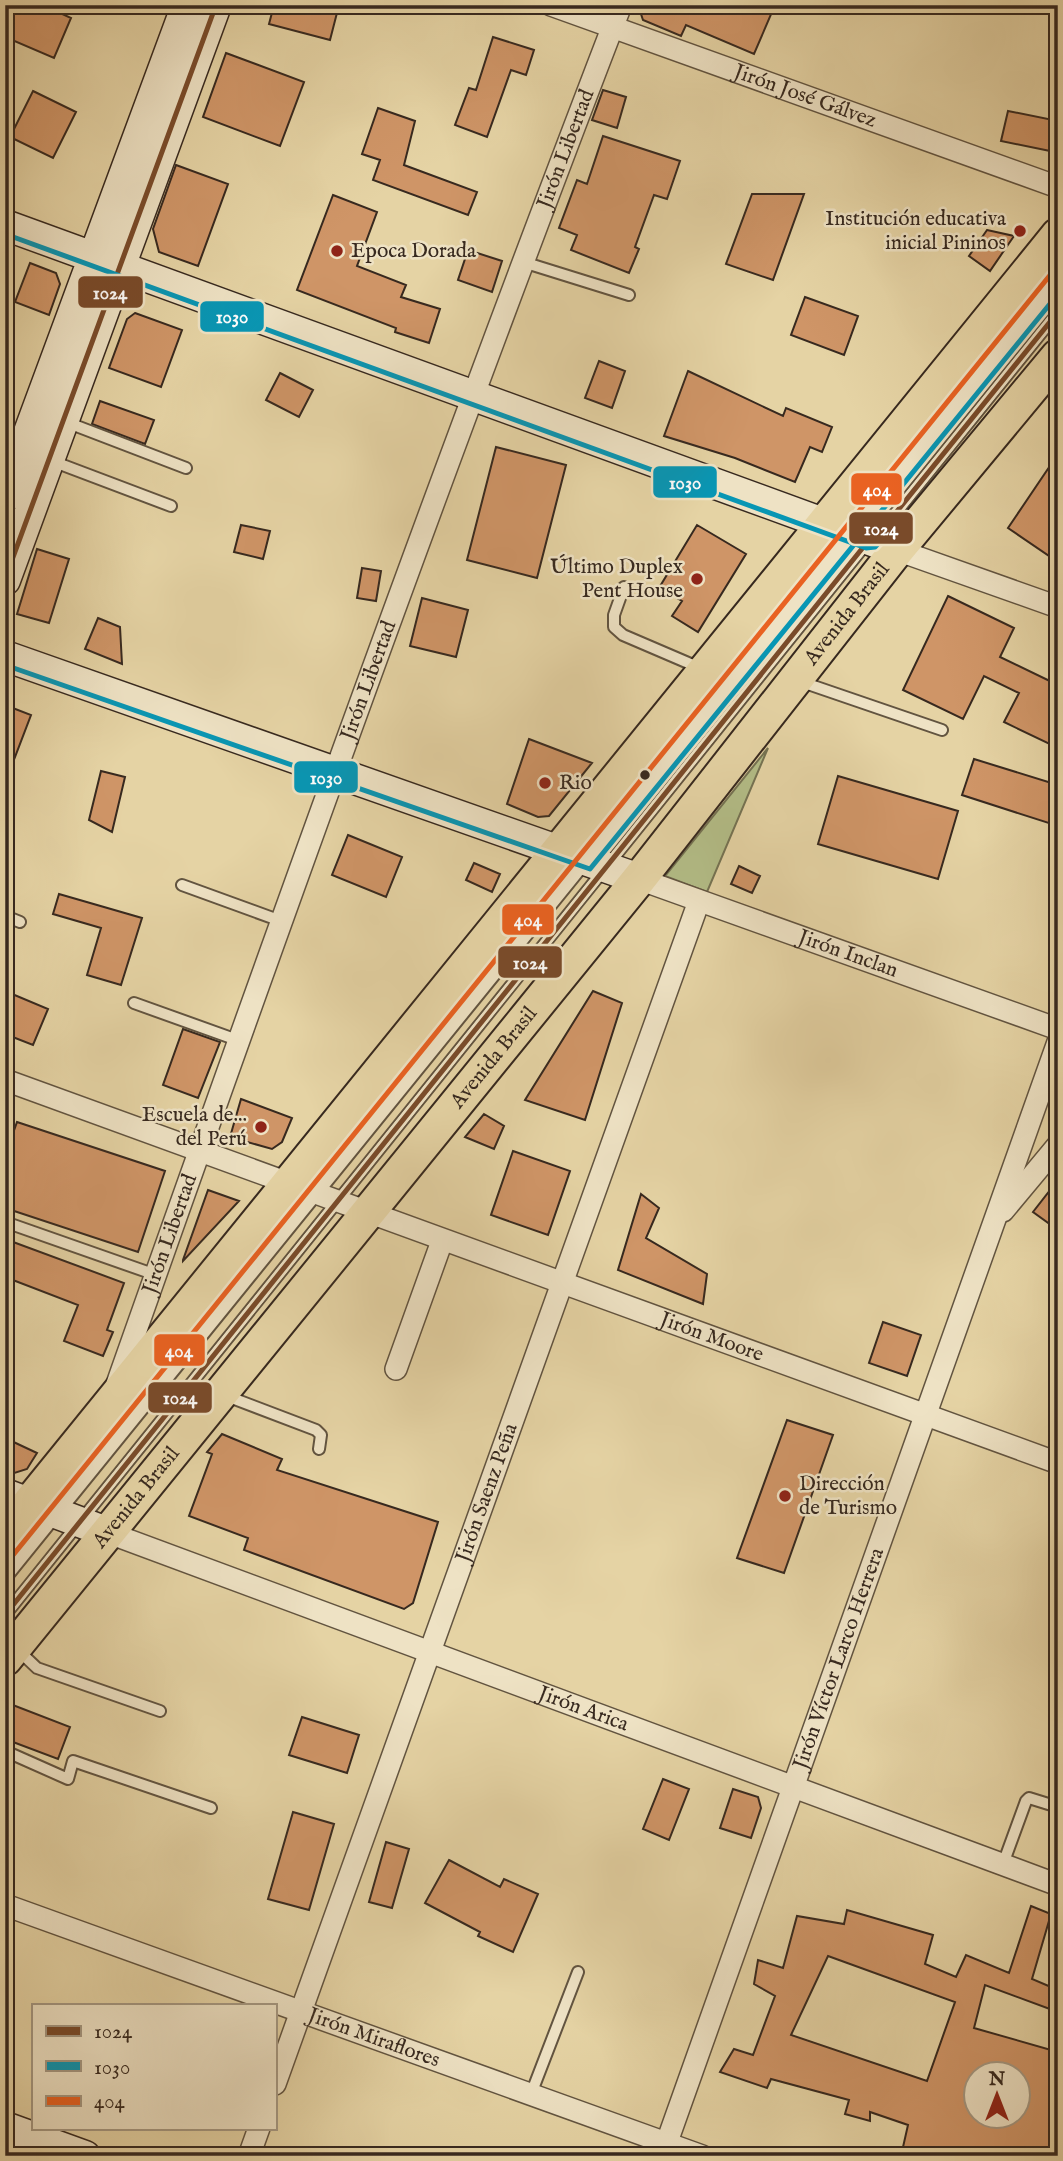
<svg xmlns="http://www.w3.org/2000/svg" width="1063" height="2161" font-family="'IM FELL English',serif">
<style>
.green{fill:#b3bd87;stroke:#757353;stroke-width:2}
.building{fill:#cf9567;stroke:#37291f;stroke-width:2;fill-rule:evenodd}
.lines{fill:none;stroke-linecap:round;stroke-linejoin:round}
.lane-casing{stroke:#625440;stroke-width:14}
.street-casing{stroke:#625440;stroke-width:24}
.secondary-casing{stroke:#37291f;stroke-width:33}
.primary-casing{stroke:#37291f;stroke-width:37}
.lane{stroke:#eee2c4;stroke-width:10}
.street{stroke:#eee2c4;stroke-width:21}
.secondary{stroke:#eee2c4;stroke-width:30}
.primary{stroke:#e5d3a4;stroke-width:33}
.bus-1-casing{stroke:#eee2c4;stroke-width:10}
.bus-2-casing{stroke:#eee2c4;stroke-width:10}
.bus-3-casing{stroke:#eee2c4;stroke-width:10}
.bus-1{stroke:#7a4b2a;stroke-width:5}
.bus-2{stroke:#0896b4;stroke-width:5}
.bus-3{stroke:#e96222;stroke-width:5}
.poi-dot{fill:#8f2418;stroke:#eee2c4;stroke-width:2.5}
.bus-dot{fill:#37291f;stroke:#eee2c4;stroke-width:2.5}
.labels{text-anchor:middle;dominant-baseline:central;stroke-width:5;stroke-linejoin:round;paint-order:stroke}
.street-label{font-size:21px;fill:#37291f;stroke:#eee2c4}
.poi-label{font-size:21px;fill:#37291f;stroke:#eee2c4;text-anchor:end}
.line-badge{stroke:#eee2c4;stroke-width:2.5}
.badge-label{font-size:19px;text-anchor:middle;font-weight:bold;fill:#fff}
</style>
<rect width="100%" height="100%" fill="#e5d3a4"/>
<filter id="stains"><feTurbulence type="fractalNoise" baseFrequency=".00286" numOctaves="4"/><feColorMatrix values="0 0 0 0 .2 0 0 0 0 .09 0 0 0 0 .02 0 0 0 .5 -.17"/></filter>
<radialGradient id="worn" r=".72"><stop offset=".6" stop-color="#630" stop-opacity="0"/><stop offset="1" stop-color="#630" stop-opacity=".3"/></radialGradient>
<!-- green -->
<path class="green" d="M768,748l-61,144 -42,-16z"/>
<!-- building -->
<path class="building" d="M16,5h27l28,13 -17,40 -49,-21z
M274,5h65l-9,35 -61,-16z
M638,5h55l17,7 3,-7h62l-21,49 -68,-29 -5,11 -38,-16z
M493,37l41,13 -8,25 -15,-5 -24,67 -32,-12 14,-37 7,2z
M226,53l78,29 -24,64 -77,-29z
M603,90l23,7 -9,31 -25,-8z
M33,91l43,21 -23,46 -43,-21z
M378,108l37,13 -11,44 73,27 -9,23 -95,-35 7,-20 -18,-6z
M1008,111l50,10 -3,31 -54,-11z
M603,136l77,25 -13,38 -13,-4 -19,52 4,2 -10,24 -58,-23 6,-15 -18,-7 18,-48 10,4z
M176,165l52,19 -30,82 -39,-14 -6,-23z
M752,194h52l-31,86 -47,-16z
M333,195l44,17 -20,54 49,19 -5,12 39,12 -11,34 -34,-11 1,-4 -99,-38z
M987,230l27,6 -24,35 -21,-15z
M468,250l34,11 -10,31 -34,-12z
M30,263l26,10 4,11 -11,31 -34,-13z
M805,297l53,19 -14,39 -53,-20z
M135,313l47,17 -21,57 -52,-19 18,-49z
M599,361l26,10 -13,37 -27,-10z
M688,371l95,45 3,-8 46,19 -10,25 -12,-5 -15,35 -60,-24 -71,-22z
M280,373l33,17 -14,27 -33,-17z
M100,401l54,19 -9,24 -53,-20z
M496,447l70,18 -29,113 -70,-18z
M1058,454v108l-50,-34z
M241,525l29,6 -7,28 -29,-7z
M697,525l49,29 -48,78 -26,-16 10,-15 -23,-13z
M37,549l32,10 -20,64 -32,-9z
M362,568l19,3 -5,30 -19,-3z
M948,596l66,32 -14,29 58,28v63l-54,-26 15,-29 -35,-17 -21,43 -60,-29z
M422,598l46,12 -12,47 -46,-11z
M98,618l22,9 2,37 -37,-15z
M5,705l26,10 -24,63h-2z
M529,739l63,24 -43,53 -11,1 -31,-13z
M974,759l84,26v41l-96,-31z
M101,771l24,6 -13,55 -23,-12z
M838,776l120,35 -20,68 -120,-35z
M348,835l54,22 -16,40 -54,-22z
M474,863l26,11 -8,18 -26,-12z
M739,866l21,10 -8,17 -21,-9z
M59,894l83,24 -21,67 -34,-10 14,-47 -48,-14z
M5,991l43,18 -15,36 -28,-11z
M593,991l29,12 -37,117 -60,-20z
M183,1029l37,13 -22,56 -35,-13z
M241,1099l51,19 -10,24 -10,7 -42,-12z
M484,1114l20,12 -10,23 -29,-12z
M17,1122l148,49 -27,81 -133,-44v-52z
M513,1151l57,20 -22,64 -57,-20z
M1058,1180v50l-25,-18z
M208,1190l31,11 -56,60v-1z
M641,1194l18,14 -13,30 61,36 -4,30 -85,-34z
M5,1239l119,44 -17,47 6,2 -10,24 -39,-15 14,-36 -73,-28z
M883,1322l38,13 -14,41 -38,-13z
M787,1420l46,15 -49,138 -47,-15z
M222,1434l60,25 -5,11 161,52 -25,81 -9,6 -160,-59 4,-12 -59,-22 23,-62 -5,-2z
M5,1438l32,15 -10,16 -22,7z
M5,1702l65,25 -12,32 -53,-20z
M302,1717l57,18 -12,38 -58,-18z
M663,1779l26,10 -20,51 -26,-11z
M733,1789l25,8 3,11 -10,30 -31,-10z
M293,1812l41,12 -25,86 -41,-11z
M386,1842l23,7 -17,59 -23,-6z
M449,1860l51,27 4,-8 34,15 -25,58 -35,-16 2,-4 -55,-29z
M1031,1906l20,8 -19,65 26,11v22l-73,-27 -11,43 84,24v69l-12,35h-145l7,-31 -38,-13v9l-25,-7 4,-14 -78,-21 -4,9 -47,-16 14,-23 19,6 22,-59 -21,-12 4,-24 25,8 14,-52 47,8 3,-14 86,25 -8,29 31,13 10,-22 43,18zM828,1956l127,46 -28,79 -136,-46zM976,2074h42v42h-42z"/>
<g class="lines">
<defs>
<path id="lane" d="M523,262l106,33
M66,422l120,46
M52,461l119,45
M624,587l-10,28v12l9,8 77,33
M756,627l33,-21
M799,681l143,49
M182,885l99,36
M5,916l15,6
M134,1003l106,38
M5,1222l151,53
M224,1395l92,35 5,5 -2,14
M5,1579l1053,-1299
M5,1615l864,-1075 25,-25 164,-203
M17,1649l20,19 123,43
M5,1751l63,28 5,-18 138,47
M1003,1864l23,-63 3,-3 29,9
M531,2094l47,-122"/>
<g id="street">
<path id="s1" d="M551,5l507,182"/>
<path d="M897,550l161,57"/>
<path id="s2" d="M639,879l419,150"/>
<path id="s3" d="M5,1080l1053,383"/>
<path d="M1003,1211l55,-66"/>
<path d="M396,1369l46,-128"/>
<path id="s4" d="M117,1384c163,-462 328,-922 504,-1379"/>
<path id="s5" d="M109,1533l949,352"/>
<path id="s6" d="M5,1905l697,251"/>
<path id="s7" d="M275,2084l424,-1183"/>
<path d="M249,2156l10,-28"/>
<path id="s8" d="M662,2156l396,-1114"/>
</g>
<path id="secondary" d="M5,225l892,325
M5,497l182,-492
M5,580l211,-575
M5,656l634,223
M5,1494l104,39
M5,2127l80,29"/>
<g id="primary">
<path d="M5,1533l1053,-1298"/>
<path id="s9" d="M5,1659l634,-780 258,-329 161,-194"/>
</g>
</defs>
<!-- lane casing -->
<use href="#lane" class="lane-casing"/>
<!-- street casing -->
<use href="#street" class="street-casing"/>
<!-- secondary casing -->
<use href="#secondary" class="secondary-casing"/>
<!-- primary casing -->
<use href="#primary" class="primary-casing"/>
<!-- lane -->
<use href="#lane" class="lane"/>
<!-- street -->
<use href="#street" class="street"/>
<!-- secondary -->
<use href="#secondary" class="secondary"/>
<!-- primary -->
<use href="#primary" class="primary"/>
<defs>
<path id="bus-1" d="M5,579l211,-574
M5,1615l864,-1075 25,-25 164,-203"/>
<path id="bus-2" d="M5,234l861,314 9,-1 27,-29
M5,665l585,204 468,-575"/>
<path id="bus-3" d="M5,1565l1046,-1291"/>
</defs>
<!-- bus-1 casing -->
<use href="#bus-1" class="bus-1-casing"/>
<!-- bus-2 casing -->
<use href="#bus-2" class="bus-2-casing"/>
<!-- bus-3 casing -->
<use href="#bus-3" class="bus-3-casing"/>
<!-- bus-1 -->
<use href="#bus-1" class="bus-1"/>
<!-- bus-2 -->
<use href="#bus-2" class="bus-2"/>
<!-- bus-3 -->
<use href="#bus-3" class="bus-3"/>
</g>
<!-- markers -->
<g class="poi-dot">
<circle cx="1020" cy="231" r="7"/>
<circle cx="337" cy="251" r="7"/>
<circle cx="697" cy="579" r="7"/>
<circle cx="545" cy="783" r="7"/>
<circle cx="261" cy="1127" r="7"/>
<circle cx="785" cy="1496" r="7"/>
</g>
<circle class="bus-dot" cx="645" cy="775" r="6"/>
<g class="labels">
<!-- street labels -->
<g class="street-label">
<text stroke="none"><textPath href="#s1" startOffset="270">Jirón José Gálvez</textPath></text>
<text stroke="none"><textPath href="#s4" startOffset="1314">Jirón Libertad</textPath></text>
<text stroke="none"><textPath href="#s9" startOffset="1342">Avenida Brasil</textPath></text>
<text stroke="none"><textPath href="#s4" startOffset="747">Jirón Libertad</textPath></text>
<text stroke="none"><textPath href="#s2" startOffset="222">Jirón Inclan</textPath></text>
<text stroke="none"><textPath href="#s9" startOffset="775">Avenida Brasil</textPath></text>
<text stroke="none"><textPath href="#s4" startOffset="159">Jirón Libertad</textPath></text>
<text stroke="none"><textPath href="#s3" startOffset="752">Jirón Moore</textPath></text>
<text stroke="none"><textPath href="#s7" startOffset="628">Jirón Saenz Peña</textPath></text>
<text stroke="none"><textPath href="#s9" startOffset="208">Avenida Brasil</textPath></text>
<text stroke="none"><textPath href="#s8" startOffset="528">Jirón Víctor Larco Herrera</textPath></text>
<text stroke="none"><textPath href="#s5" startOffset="506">Jirón Arica</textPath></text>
<text stroke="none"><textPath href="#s6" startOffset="392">Jirón Miraflores</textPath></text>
</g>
<!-- poi labels -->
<g class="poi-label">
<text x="1006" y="219">Institución educativa<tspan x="1006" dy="24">inicial Pininos</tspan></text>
<text x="351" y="251" text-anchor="start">Epoca Dorada</text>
<text x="683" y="567">Último Duplex<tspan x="683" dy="24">Pent House</tspan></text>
<text x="559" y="783" text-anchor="start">Rio</text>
<text x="247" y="1115">Escuela de...<tspan x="247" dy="24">del Perú</tspan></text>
<text x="799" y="1484" text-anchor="start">Dirección<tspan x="799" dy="24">de Turismo</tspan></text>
</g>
</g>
<g class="line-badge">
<rect x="77" y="275" width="67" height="34" rx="7" fill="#7a4b2a"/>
<rect x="199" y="300" width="66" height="33" rx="7" fill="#0896b4"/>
<rect x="652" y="465" width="66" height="34" rx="7" fill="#0896b4"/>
<rect x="850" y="472" width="53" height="34" rx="7" fill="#e96222"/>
<rect x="848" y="511" width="66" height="34" rx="7" fill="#7a4b2a"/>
<rect x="293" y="760" width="66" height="34" rx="7" fill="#0896b4"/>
<rect x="501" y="903" width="54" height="33" rx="7" fill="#e96222"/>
<rect x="497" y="945" width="66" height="34" rx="7" fill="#7a4b2a"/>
<rect x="153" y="1333" width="53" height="34" rx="7" fill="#e96222"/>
<rect x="147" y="1381" width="66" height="33" rx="7" fill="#7a4b2a"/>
</g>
<g class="badge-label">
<text x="110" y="299">1024</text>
<text x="232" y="323">1030</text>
<text x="685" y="489">1030</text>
<text x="877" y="496">404</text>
<text x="881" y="535">1024</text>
<text x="326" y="784">1030</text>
<text x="528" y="926">404</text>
<text x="530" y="969">1024</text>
<text x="179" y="1357">404</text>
<text x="180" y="1404">1024</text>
</g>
<!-- margin -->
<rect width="1063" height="2161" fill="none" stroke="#e5d3a4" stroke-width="28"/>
<rect x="7" y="7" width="1049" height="2147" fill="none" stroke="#37291f" stroke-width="3.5"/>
<rect x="14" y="14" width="1035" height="2133" fill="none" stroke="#37291f" stroke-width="2"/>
<!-- legend -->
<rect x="32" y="2004" width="245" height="126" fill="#eee2c4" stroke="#a59882" stroke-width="2"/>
<rect x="46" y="2026" width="35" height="10" fill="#7a4b2a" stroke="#a59882" stroke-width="2"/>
<text x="94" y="2038" font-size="21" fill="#37291f">1024</text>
<rect x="46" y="2061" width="35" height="10" fill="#0896b4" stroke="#a59882" stroke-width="2"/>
<text x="94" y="2074" font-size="21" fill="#37291f">1030</text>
<rect x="46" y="2096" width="35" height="10" fill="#e96222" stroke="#a59882" stroke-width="2"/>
<text x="94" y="2108" font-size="21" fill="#37291f">404</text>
<!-- north arrow -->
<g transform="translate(997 2095)"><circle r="33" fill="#eee2c4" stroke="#a59882" stroke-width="2"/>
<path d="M0-5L12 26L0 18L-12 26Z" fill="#8f2418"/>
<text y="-10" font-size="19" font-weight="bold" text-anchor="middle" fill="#37291f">N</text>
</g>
<rect width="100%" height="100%" filter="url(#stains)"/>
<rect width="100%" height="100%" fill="url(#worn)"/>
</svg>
